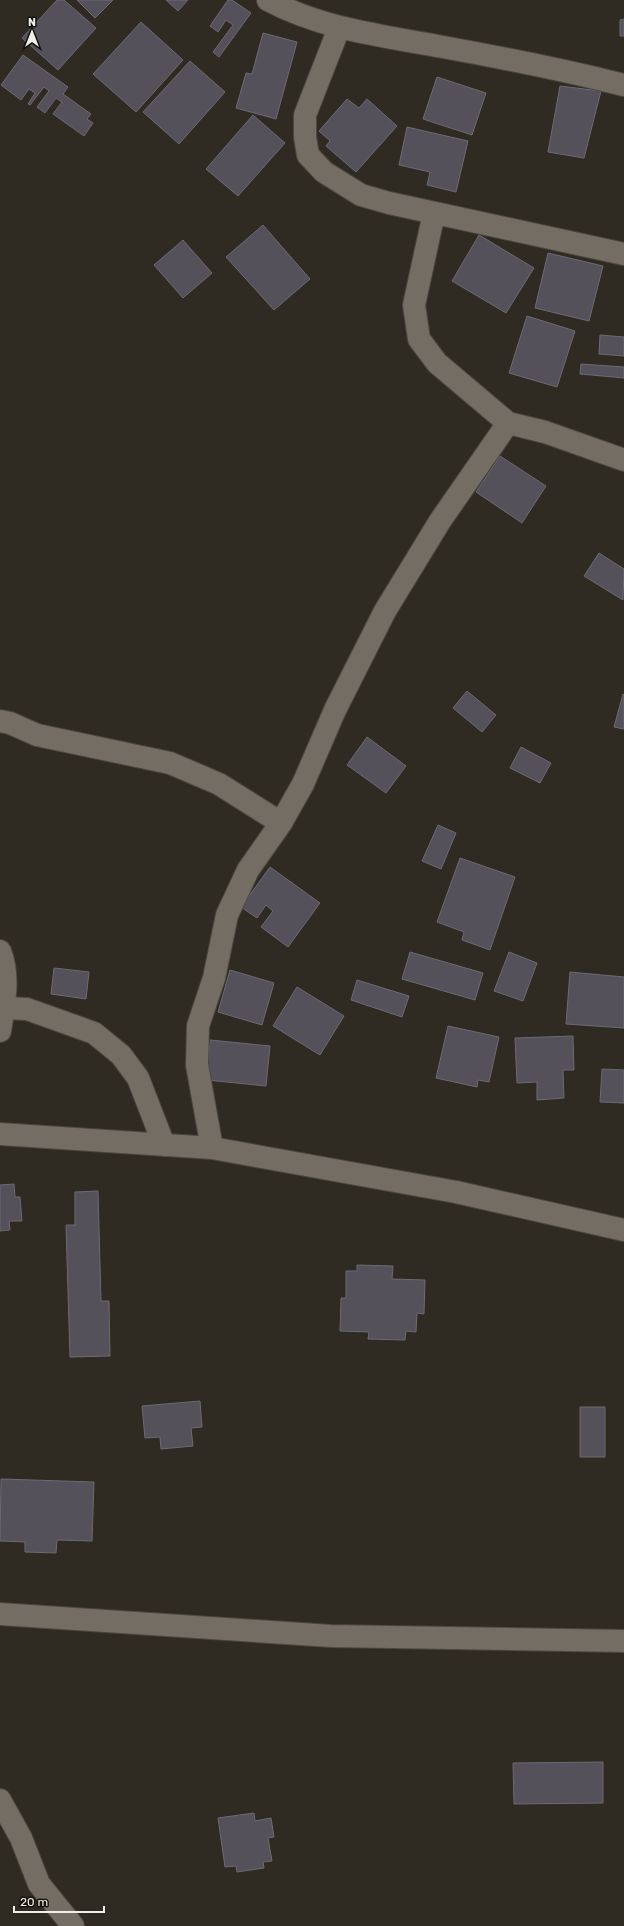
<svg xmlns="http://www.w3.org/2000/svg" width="624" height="1926" font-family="Rubik,sans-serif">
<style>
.building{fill:#54515a;stroke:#6d6a73}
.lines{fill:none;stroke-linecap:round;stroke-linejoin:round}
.street-casing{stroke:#4c4741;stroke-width:24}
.street{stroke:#736d64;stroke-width:22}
</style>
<rect width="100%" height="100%" fill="#2f2a22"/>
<!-- building -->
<path class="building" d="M57,0h7l32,28 -38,42 -36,-32z
M77,0h36l-18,18z
M166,0h22l-10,11z
M228,0h4l19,13 -32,44 -6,-5 20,-27 -7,-5 -8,12 -8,-6z
M624,19v17h-4v-16z
M141,22l42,38 -47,52 -43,-38z
M263,33l34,9 -21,77 -40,-11 10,-35 6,1z
M23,55l45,32 -5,7 28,20 -4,5 6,4 -9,13 -31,-22 9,-12 -6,-4 -11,15 -8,-6 12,-16 -5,-4 -14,18 -2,-1 7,-11 -6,-4 -8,11 -20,-15z
M190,61l35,31 -46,52 -36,-32z
M437,77l49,16 -14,42 -49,-16z
M560,86l41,5 -17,67 -36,-6z
M347,99l12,9 8,-9 30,27 -41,46 -30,-26 4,-5 -11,-10z
M253,115l32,28 -47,53 -32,-27z
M407,127l61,14 -12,51 -29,-7 3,-13 -31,-7z
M263,225l47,54 -36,31 -48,-53z
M479,235l55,33 -28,45 -54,-32z
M183,240l29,33 -29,25 -29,-33z
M548,253l55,13 -14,55 -54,-13z
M527,316l48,15 -18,56 -48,-14z
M600,335l24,2v19l-25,-2z
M581,364l43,3v11l-44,-4z
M500,456l46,30 -24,37 -46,-31z
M599,553l25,16 -1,31 -39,-24z
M467,691l29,24 -14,17 -29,-24z
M623,694l1,1v34l-10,-2z
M367,737l39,29 -20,27 -39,-28z
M521,747l30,16 -11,20 -30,-15z
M438,825l18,8 -15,36 -19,-8z
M460,858l55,19 -25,73 -28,-10 2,-8 -27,-10z
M270,867l50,36 -32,44 -27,-20 12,-16 -7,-6 -9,13 -16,-11z
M410,952l73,21 -8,27 -73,-21z
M509,952l28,11 -14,38 -29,-10z
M54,968l35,4 -3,27 -35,-5z
M230,970l44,13 -12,42 -44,-13z
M570,972l54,5v51l-58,-4z
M357,980l52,16 -7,21 -51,-17z
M297,987l47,29 -24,39 -47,-29z
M448,1026l51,11 -10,45 -11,-2 -1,7 -41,-9z
M573,1036l1,34h-11l1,28 -27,2v-18l-20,1 -2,-45z
M210,1040l60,6 -4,40 -59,-6z
M602,1069l22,1v33l-24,-1z
M14,1184l1,13h5l2,24h-13l1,9 -10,1v-46z
M98,1191l3,110h8l1,55 -40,1 -4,-132h9v-33z
M357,1265l36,1 -1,13 33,1 -1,34 -7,-1 -1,19 -10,-1 -1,9 -37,-1 1,-7 -29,-1 1,-33h5v-27h11z
M200,1401l2,26 -11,1 2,18 -32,3 -1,-12 -15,1 -3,-32z
M580,1407h25v50h-25z
M1,1479l93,3 -2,59 -35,-1 -1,13 -31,-1v-10l-25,-1z
M603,1762v41l-89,1 -1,-41z
M254,1813l1,8 16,-3 3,19 -6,1 4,23 -9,1 1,6 -27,4 -1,-6 -11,1 -7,-49z"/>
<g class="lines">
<defs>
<path id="street" d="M268,0c54,29 115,36 175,47 61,11 121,23 181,38
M339,28l-34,87v22l3,18 16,17 37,23 28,8 235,51
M434,213l-20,92 5,34 18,24 71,60 37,9 79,28
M0,721l10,2 27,12 133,28 49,21 62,39
M0,951c10,25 4,54 0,80
M4,1008l23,1 67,24 27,22 17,23 26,67
M0,1134l212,14 244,44 168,38
M212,1148l-15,-83 1,-39 16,-48 13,-63 21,-45 33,-47 22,-39 32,-74 50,-99 55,-90 68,-98
M0,1614l331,22 293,5
M0,1800l21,38 18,46 34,42"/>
</defs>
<!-- street casing -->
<use href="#street" class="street-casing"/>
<!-- street -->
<use href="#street" class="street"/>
</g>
<!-- north arrow -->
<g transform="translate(32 32)" stroke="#15130f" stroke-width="3" paint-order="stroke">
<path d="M0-3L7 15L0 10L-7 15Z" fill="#f2efea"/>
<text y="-6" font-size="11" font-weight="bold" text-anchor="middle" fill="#f2efea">N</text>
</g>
<!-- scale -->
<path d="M14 1906v6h90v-6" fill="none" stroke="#f2efea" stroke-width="2"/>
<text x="20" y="1906" font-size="12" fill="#f2efea" stroke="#15130f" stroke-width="3" paint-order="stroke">20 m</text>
</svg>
